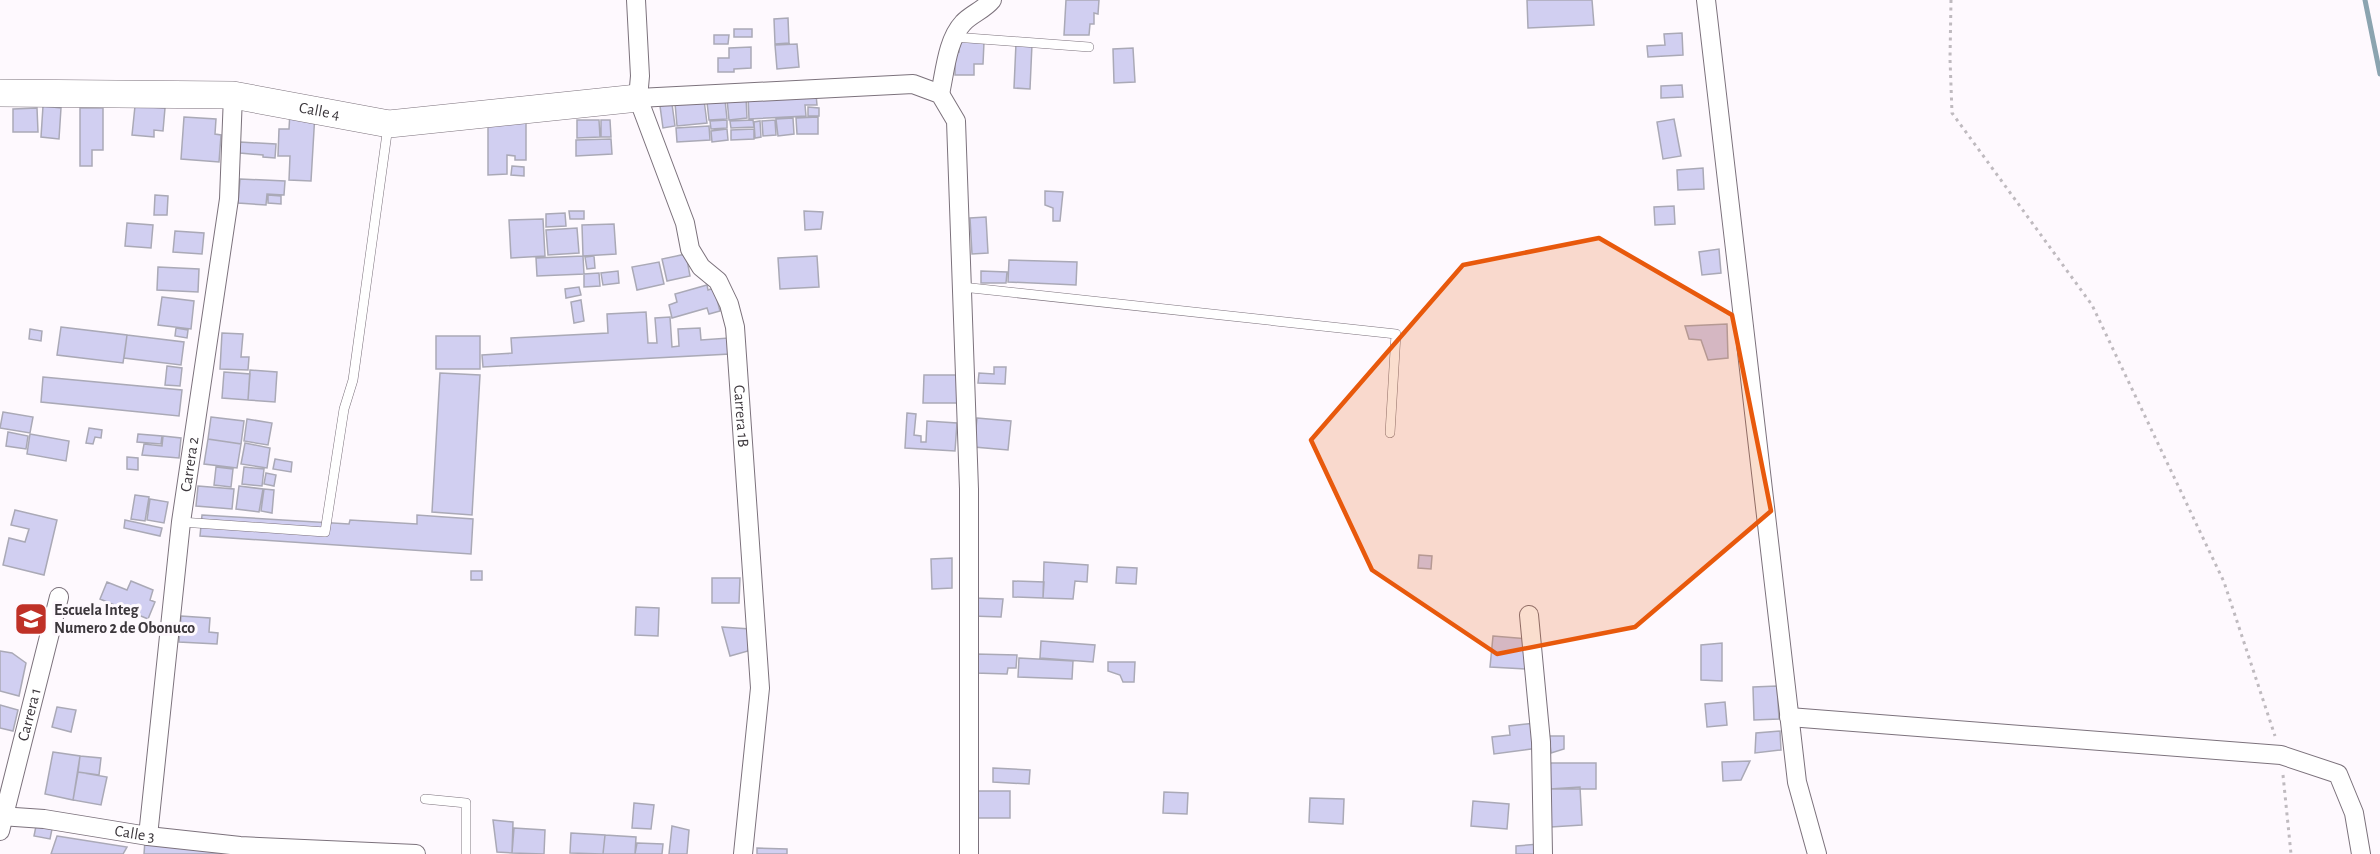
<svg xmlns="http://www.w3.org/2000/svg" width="2380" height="854" font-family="'Alegreya Sans',sans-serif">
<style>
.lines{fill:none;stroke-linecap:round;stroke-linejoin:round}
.stream{stroke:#8ba4b0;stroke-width:5}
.building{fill:#d1cff1;stroke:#aaa9b6;stroke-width:1.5}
.lane-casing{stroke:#7c727c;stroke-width:10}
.street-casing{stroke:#7c727c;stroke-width:20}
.secondary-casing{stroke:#7c727c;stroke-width:28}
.path{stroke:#bfbabf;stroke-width:3;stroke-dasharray:3 4.5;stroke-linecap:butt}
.lane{stroke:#fff;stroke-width:9}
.street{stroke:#fff;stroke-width:18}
.secondary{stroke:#fff;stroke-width:27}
.marked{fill:#e8590c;fill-opacity:0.2;stroke:#e8590c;stroke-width:4.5;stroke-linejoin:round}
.labels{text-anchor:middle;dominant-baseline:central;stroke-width:6;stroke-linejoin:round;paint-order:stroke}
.street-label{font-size:16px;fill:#3d383d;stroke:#fef9fe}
.poi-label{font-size:16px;font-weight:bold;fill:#3d383d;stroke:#fef9fe;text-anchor:start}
</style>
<rect width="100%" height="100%" fill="#fef9fe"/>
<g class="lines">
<!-- stream -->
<path class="stream" d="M2365,0l15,74"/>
</g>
<!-- building -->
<path class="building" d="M1066,0h33l-1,14 -4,-1v11h-4l-1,11h-25z
M1527,0h65l2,25 -66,3z
M788,18l1,25 -14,1 -1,-25z
M734,29h18v8h-18z
M1682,33l1,22 -35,2 -1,-11 18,-1 -1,-11z
M714,35h15l-1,9h-14z
M959,41l25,1 -1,22h-9v11h-19v-23h4z
M1016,43l16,1 -2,45 -16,-1z
M797,44l2,23 -22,2 -2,-24z
M751,47v21l-17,1v3h-16v-14h11v-10z
M1133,48l2,34 -21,1 -1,-34z
M1682,85l1,12 -22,1v-12z
M816,94l1,11h-12l1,11 -57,3 -1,-22z
M746,97l1,21 -18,2 -2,-21z
M704,100l3,23 -30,3 -2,-23z
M725,100l2,19 -18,1 -2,-18z
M672,104l3,22 -12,2 -3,-22z
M43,106l18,2 -2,31 -18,-2z
M135,106l30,2 -2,23 -9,-1v7l-22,-2z
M808,107l11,1v8h-11z
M37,108l1,24h-25v-23z
M80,108h23v42h-11v16h-12z
M290,112l25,1 -4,68 -22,-1 1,-24h-12l1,-27h10z
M184,117l32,2 -1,15 6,1 -2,27 -38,-3z
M818,117v17h-21l-1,-16z
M793,118l1,16 -16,2 -2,-17z
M488,119h38v41h-11v-4l-8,-1v19l-19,1z
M1674,119l7,37 -18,3 -6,-37z
M577,120h22l1,17 -23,1z
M601,120h9l1,17h-10z
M727,120v8l-16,1 -1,-8z
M753,120l1,7 -23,1 -1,-7z
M775,120l1,15 -13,1 -1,-15z
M760,121l1,16 -6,1 -1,-16z
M709,126l1,14 -33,2 -1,-14z
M727,129l1,11 -16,2 -1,-11z
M754,129v10l-23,1v-10z
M611,139l1,15 -36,2v-16z
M240,142l36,2 -1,14 -12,-1v-2l-23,-2z
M512,166l12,1v9l-13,-1z
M1703,168l1,21 -26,1 -1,-20z
M240,179l45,2 -1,14 -17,-1 -1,11 -28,-2z
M1045,191l18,1 -3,29h-7v-13l-8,-3z
M155,195l13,1 -1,19h-13z
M268,195l13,1v8l-13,-1z
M1674,206l1,18 -20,1 -1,-18z
M569,211h15v8h-14z
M804,211l19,1 -2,17 -16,1z
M565,213l1,13 -20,1v-13z
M986,217l2,36 -16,1 -2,-36z
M543,219l2,37 -34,2 -2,-38z
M127,223l26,2 -2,23 -26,-2z
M614,224l2,30 -33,2 -1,-31z
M577,228l2,25 -31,2 -2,-25z
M175,231l29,2 -2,21 -29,-2z
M1719,249l2,24 -19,2 -3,-23z
M686,254l4,22 -23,5 -5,-22z
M583,256l1,18 -47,2 -1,-18z
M594,256l1,12 -8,1 -2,-12z
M817,256l2,31 -39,2 -2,-31z
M1009,260l68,2 -1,23 -68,-3z
M659,262l5,22 -27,6 -5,-23z
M158,267l41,2 -1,23 -41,-2z
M618,271l1,12 -16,2 -2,-12z
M981,271l26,1 -1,11h-25z
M599,273l1,13 -16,1v-13z
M707,285l1,5 6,-2 6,23 -11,3 -2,-6 -35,10 -3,-13 8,-3 -2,-8z
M579,287l2,8 -15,3 -1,-9z
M162,297l32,4 -3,28 -33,-4z
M581,300l3,21 -10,2 -3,-21z
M646,312l2,31h9l-2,-25 15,-1 2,30 7,-1 -1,-17 22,-1 1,12 28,-2 1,16 -247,13 -1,-12 30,-2 -1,-15 97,-5 -1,-19z
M1727,324l1,34 -20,2 -7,-20 -12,-1 -4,-13z
M61,327l66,8 -4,28 -66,-8z
M176,328l12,2 -1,8 -12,-2z
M30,329l12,2 -1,10 -12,-2z
M222,333l21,1 -2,23h8l-1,13 -28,-1z
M127,335l57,7 -3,23 -57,-7z
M436,336h44v33h-44z
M167,366l15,2 -2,18 -15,-1z
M994,367h12l-1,17 -27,-1 1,-10 15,1z
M250,370l27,2 -2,30 -27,-2z
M224,372l26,2 -2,26 -26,-2z
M440,373l40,2 -8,140 -40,-3z
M924,375h36l-1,28h-36z
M43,377l139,13 -3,26 -138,-14z
M3,412l30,5 -3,16 -30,-5z
M907,413l9,1 -2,21 7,1v6h5l1,-21 30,2 -2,28 -50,-3z
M211,417l33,4 -3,23 -33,-5z
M977,418l34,3 -3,29 -34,-3z
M247,419l25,4 -4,22 -24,-4z
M89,428l13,2 -1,8 -6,-1 -2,7 -7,-1z
M8,432l20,4 -2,13 -20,-3z
M30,434l39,7 -3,20 -39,-7z
M138,434l24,2 -1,8 -24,-2z
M163,436l18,2 -2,20 -37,-3 2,-11 18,2z
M208,439l33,5 -4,24 -33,-4z
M245,443l25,5 -3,20 -26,-4z
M127,457l11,1v12l-11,-1z
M275,459l17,3 -1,10 -18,-3z
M216,467l17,2 -2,18 -17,-2z
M244,467l20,2 -2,17 -20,-2z
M266,473l10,2 -2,11 -10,-2z
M198,486l36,3 -2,20 -36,-3z
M239,486l24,3 -4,23 -23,-3z
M264,489l10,1 -2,23 -11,-2z
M135,495l14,2 -4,24 -14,-2z
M150,499l18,3 -4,21 -17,-3z
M15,510l42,10 -13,55 -41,-10 6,-27 16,4 4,-13 -18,-4z
M202,515l147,9 1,-4 67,4v-9l56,4 -2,35 -271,-18z
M125,520l37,8 -2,8 -36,-8z
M1419,555l13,1 -1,13 -13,-1z
M952,558v30l-20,1 -1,-30z
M1044,562l44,3 -1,17 -12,-1 -2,18 -30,-1z
M1117,567l20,1 -1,16 -20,-1z
M471,571h11v9h-11z
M712,578h28l-1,25h-27z
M131,581l22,9 -3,10 5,2 -7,17 -48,-20 7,-17 20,8z
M1013,581l31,1 -1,16 -30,-1z
M973,598l30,1 -2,18 -29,-1z
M636,607l23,1 -1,28 -23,-1z
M181,616l29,2 -1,14 9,1 -1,11 -38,-2z
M722,627l28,2 -2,22 -18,5z
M1493,636l36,3 -2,30 -37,-2z
M1041,641l54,4 -2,17 -53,-4z
M1722,643v38l-21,-1v-35z
M0,651l12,2 14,10 -7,33 -19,-5z
M975,654l42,1 -1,13h-8l-1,6 -32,-1z
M1019,658l54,3 -1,18 -54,-2z
M1108,662h27l-1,20h-11l-3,-7 -12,-4z
M1777,686l2,33 -25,1 -1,-33z
M1725,702l2,23 -20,2 -2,-23z
M0,705l18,5 -5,21 -13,-3z
M57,707l19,3 -5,22 -19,-5z
M1535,723l3,25 -44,6 -2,-17 18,-2 -1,-9z
M1780,731l1,19 -26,3 1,-20z
M1549,736h15v13l-13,4z
M53,752l27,4 -7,44 -28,-6z
M80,756l21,2 -2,17 -21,-3z
M1750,761l-9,19 -18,1 -1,-19z
M1549,763h47v26h-46z
M993,768l37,2 -1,14 -36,-2z
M78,772l29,5 -6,28 -28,-5z
M1580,787l2,38 -31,2 -1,-38z
M974,791h36v27h-36z
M1164,792l24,1 -1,21 -24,-1z
M1310,798l34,1 -1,25 -34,-2z
M1473,801l36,3 -2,25 -36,-3z
M634,803l20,2 -3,24 -19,-1z
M493,820l20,2 -1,31 -15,-1z
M37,821l16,3 -3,15 -16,-3z
M672,826l17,4 -2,24h-18z
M514,828l31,2 -1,24 -32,-1z
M571,833l34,2 -2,19 -33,-1z
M605,835l31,2 -1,17h-32z
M57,836l70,11 -4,7h-72z
M145,840l90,14h-91z
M637,843l26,1 -1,10h-27z
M1539,844l1,10h-24v-8z
M757,848l30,1v5h-30z"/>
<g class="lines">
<defs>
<path id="lane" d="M954,37l135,10
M962,287l434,47 -6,99
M181,522l144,10 19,-123 9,-29 35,-254
M425,799l41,4v51"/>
<g id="street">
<path id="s1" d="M636,0l4,76 -2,22 47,125 5,26 11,18 17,14 11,23 6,23 25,361 -17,166"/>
<path d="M1706,0l91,782 20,72"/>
<path d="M940,94c5,-22 7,-54 23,-71 8,-9 21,-13 29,-23"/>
<path d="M638,98l275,-14 27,10 16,27 13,368v365"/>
<path d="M1529,615l12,127 2,112"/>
<path d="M1789,717l492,38 57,19 16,39 7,41"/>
<path id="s2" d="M0,816l44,3 104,17 92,10 176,8"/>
<path id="s3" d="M0,831l59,-234"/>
<path id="s4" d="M148,836l33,-314 48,-323 4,-104"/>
</g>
<g id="secondary">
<path id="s5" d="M0,93l233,2 156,29 249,-26"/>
</g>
</defs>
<!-- lane casing -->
<use href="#lane" class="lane-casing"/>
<!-- street casing -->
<use href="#street" class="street-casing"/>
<!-- secondary casing -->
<use href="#secondary" class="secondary-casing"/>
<!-- path -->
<path class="path" d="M1951,0l-1,59 2,54 140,192 132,277 51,154
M2283,775l8,79"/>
<!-- lane -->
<use href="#lane" class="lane"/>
<!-- street -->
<use href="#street" class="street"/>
<!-- secondary -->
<use href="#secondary" class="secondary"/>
</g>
<!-- marked area -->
<path class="marked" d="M1599,238l133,77 39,196 -136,116 -138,27 -125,-84 -61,-130 152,-175z"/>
<!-- icons -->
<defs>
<symbol id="school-square" viewBox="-11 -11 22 22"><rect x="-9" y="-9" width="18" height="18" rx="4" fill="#bf3127" stroke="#fef9fe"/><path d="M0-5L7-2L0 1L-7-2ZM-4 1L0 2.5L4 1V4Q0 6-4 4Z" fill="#fff"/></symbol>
</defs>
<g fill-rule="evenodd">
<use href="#school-square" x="12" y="600" width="38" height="38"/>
</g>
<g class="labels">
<!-- street labels -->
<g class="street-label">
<text stroke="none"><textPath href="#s5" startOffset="321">Calle 4</textPath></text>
<text stroke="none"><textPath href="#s1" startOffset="440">Carrera 1B</textPath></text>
<text stroke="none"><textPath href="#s4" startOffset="374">Carrera 2</textPath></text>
<text stroke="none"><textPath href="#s3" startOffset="120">Carrera 1</textPath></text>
<text stroke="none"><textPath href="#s2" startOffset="136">Calle 3</textPath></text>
</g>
<!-- poi labels -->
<g class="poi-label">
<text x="54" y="610">Escuela Integ<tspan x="54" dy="18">Numero 2 de Obonuco</tspan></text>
</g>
</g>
</svg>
